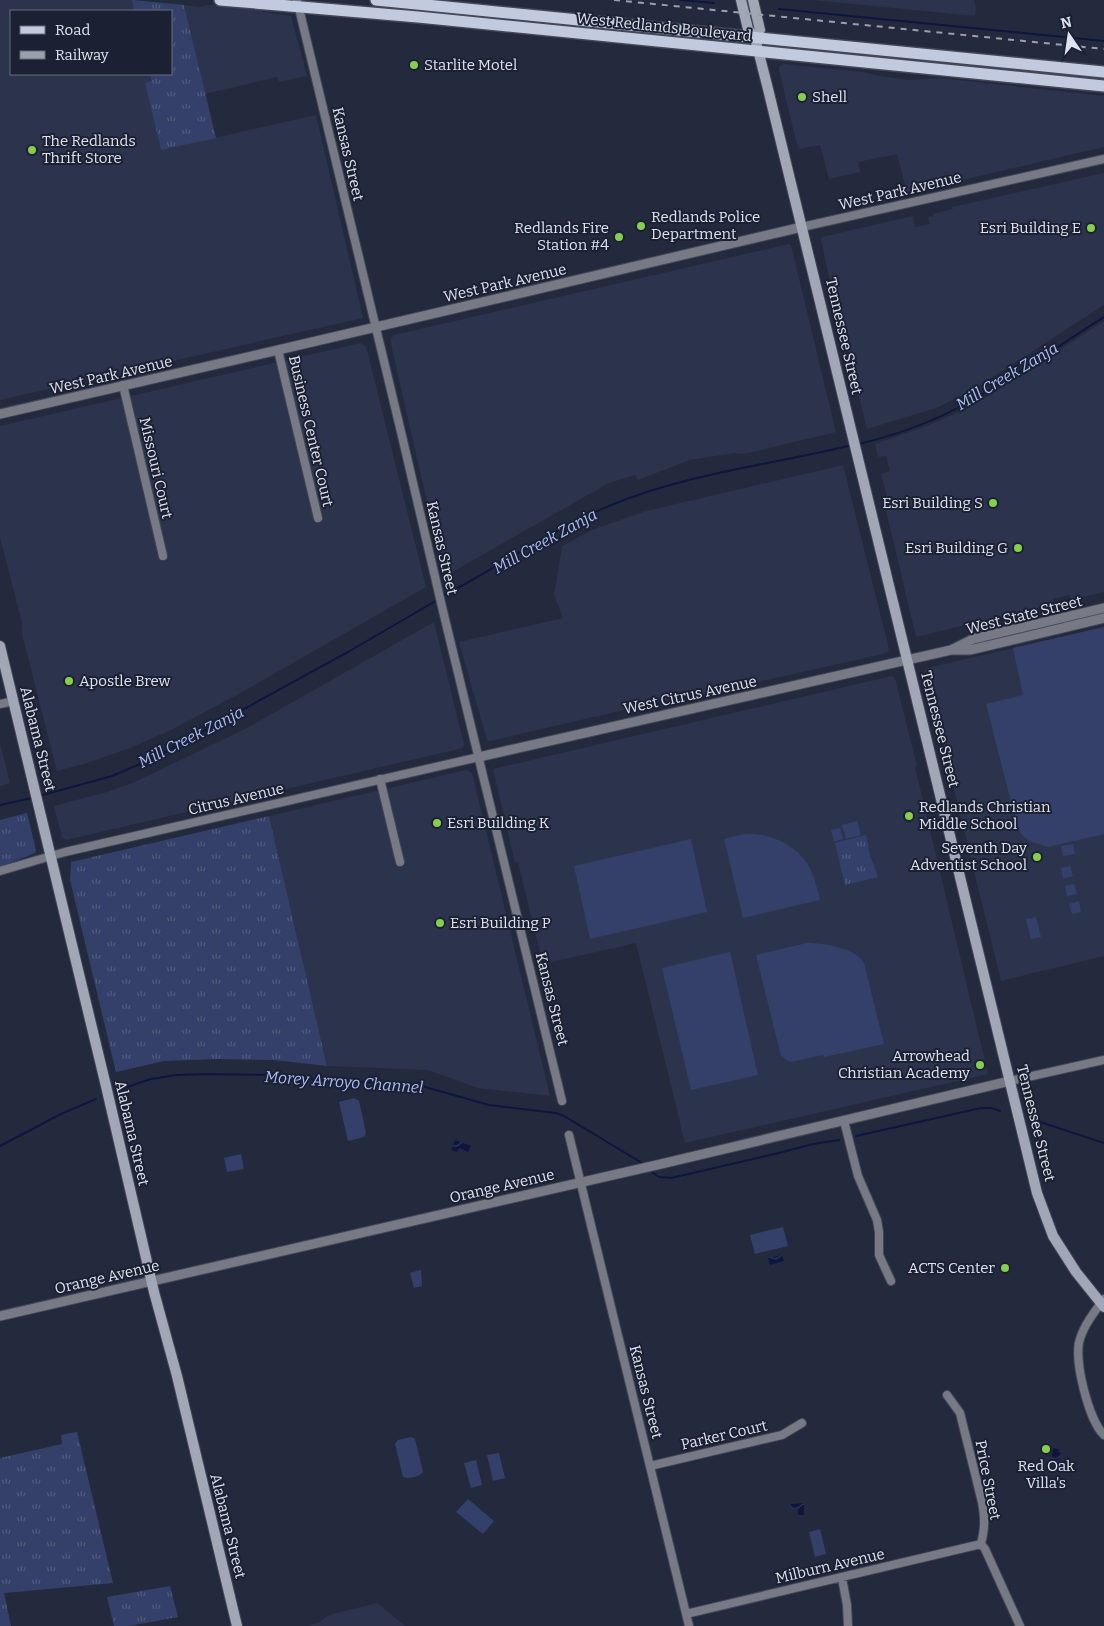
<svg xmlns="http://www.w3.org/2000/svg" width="1104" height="1626" font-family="Bitter,serif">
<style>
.built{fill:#2c334c}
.grass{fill:url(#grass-tufts)}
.garden{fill:#344069}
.water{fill:url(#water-waves)}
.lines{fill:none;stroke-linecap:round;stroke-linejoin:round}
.stream{stroke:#0e163f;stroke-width:2}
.minor-casing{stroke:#424759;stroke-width:10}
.tertiary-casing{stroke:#424759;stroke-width:11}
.secondary-casing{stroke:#424759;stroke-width:12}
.primary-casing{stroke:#424759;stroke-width:14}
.minor{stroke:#777a84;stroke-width:8}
.tertiary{stroke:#777a84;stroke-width:9}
.secondary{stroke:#a1a7b7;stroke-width:10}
.primary{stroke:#c2cadf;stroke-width:11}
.rail{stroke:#9aa0ae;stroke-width:2;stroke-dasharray:6 6;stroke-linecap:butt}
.poi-dot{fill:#85cf4c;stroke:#1b2133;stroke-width:2}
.labels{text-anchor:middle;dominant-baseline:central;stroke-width:4;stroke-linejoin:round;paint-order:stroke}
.street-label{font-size:15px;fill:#dde2ee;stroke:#1b2133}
.poi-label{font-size:15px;fill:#dde2ee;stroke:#1b2133;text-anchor:start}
.water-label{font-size:16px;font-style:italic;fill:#aabdf9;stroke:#1b2133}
</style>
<defs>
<pattern id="grass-tufts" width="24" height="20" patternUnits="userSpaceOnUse" patternTransform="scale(1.25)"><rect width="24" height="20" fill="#344069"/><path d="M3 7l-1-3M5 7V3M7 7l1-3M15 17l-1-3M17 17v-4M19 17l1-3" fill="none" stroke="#515b7f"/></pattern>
<pattern id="water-waves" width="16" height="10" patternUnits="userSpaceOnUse" patternTransform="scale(1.25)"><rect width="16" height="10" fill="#0e163f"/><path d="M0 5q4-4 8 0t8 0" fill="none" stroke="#31385b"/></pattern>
</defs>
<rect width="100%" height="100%" fill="#242a3d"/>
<!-- built -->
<path class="built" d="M0,0h132l2,11h-123v63h139l1,7 -6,2 16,67 155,-35 47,203 -363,82z
M813,0h161l2,9 -1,7z
M184,5l15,2 10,-2 53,5v2l29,4 16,60 -28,6 -2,-5 -72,17z
M783,64l81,8 14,4 33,4 28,-2 165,18v51l-197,46 -10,-39 -39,8 2,10 -31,7 -9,-34 -22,4 -19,-79v-3z
M1104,173v132l-131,85 -37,18 -69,21 -40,-161 -6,-29 1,-2 91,-21 2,11 15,-3 -2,-7 6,-1 -1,-2 20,-5 -1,-2z
M789,244l2,1 45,187 -92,22 -10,-1 -44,7 -52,20 -3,-5 -26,8 -162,92 -19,-69 -38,-166 4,-5z
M1104,321v271l-33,8 -2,-5 -16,4 1,5 -138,33 -32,-135 4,-1 -7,-27 9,-3 -4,-15 -8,1 -3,-13 49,-17 40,-17 31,-18z
M361,343l5,3 60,241 -189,108 -66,35 -41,18 -43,15 -30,8 -35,-137v-12l-22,-84v-112z
M843,465l46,184 -2,4 -197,44 -1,-2 -199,46 -3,-1 -28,-98 104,-24 -9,-23 8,-49 30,-16 54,-19z
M434,622l30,123 -1,3 -397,92 -4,-3 -8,-31 53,-14 30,-11 110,-53z
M1104,627v329l-103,25 -76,-311 2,-2z
M892,676l3,2 22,88 -2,1 73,307 -303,69 -49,-200 -93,21 -25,-102h-3l-22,-93z
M0,743l10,40 -10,3z
M466,770l6,3 78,323 -72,-8 -50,-18 -101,-4 -58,-250z
M377,1603l28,23h-98l13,-4 9,-7z"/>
<!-- grass -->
<path class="grass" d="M132,0l52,5 32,133 -55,12 -16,-67 6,-2 -1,-7h21v-63h-37z
M27,813l9,37 -1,3 -35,14v-47z
M269,816l58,250 -53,-6 -56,-1 -54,2 -48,11 -46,-192 1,-18z
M866,835l4,20 8,22 -33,8 -10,-42z
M421,1270l1,16 -8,2 -4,-15z
M77,1432l36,151 -109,10 7,33h-11v-168l62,-14 -1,-9z
M170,1586l8,31 -49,9h-15l-7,-29z"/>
<!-- garden -->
<path class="garden" d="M1104,627v207l-56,13 -18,-6 -7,-5 -5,-7 -32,-125 37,-9 -10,-47z
M857,821l4,14 -15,4 -4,-14z
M840,828l3,11 -9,3 -3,-12z
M744,834c24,-2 49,9 63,29 7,11 10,25 13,37l-77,18 -19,-79z
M691,839l16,73 -117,27 -16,-73z
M1073,844l2,10 -12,2 -2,-10z
M1070,866l3,10 -10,3 -2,-11z
M1074,884l3,10 -10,2 -2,-10z
M1079,901l2,11 -9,2 -3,-10z
M1036,917l5,20 -10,2 -5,-20z
M807,943c16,0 49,5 57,20l20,81 -60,13 -1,-2 -33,7 -9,-6 -25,-101z
M730,952l28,123 -67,15 -29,-122z
M354,1098l5,3 7,32 -2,4 -16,4 -9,-39z
M241,1154l3,15 -17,3 -3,-14z
M783,1227l5,19 -33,8 -5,-19z
M411,1437l4,2 8,33c-4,5 -14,7 -20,5l-8,-33 3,-4z
M499,1453l6,25 -12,3 -6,-26z
M476,1460l6,25 -11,3 -7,-25z
M468,1499l26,22 -11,13 -27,-22z
M820,1529l6,25 -11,3 -6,-25z"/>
<!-- water -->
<path class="water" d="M455,1140l16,6 -3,6 -9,-4 -2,4 -6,-2z
M782,1255l2,6 -14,4 -2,-7z
M1053,1448l6,1 -1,3 3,1 -2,7h-2l-1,3 -5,-2z
M804,1503v12h-6v-6h-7v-5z"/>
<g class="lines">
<!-- stream -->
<path class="stream" d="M680,0l34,3
M779,9l325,32
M859,444c37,-9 76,-23 110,-42 47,-25 90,-57 135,-85
M443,596c55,-29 108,-66 166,-90 78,-33 162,-41 243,-61
M39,796l73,-20 44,-19 192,-105 91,-53
M0,805l32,-7
M121,1089l30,-10 26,-4 30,-1 63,1 59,5 89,5 71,20 67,8 8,3 78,47
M1031,1119l73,24
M856,1136l125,-28h11l8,3
M0,1146l61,-32 35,-15
M653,1173l6,4 12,1 112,-26 30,-8 26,-4"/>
<defs>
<path id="minor" d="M297,0l105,436 41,175 119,490
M802,227l302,-68
M278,350l40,168
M123,385l40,171
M0,704l14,-3
M380,779l20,83
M0,871l65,-19 414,-95
M1010,1081l94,-21
M844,1121l14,55 19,44 2,12v23l12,26
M569,1135l120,491
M1104,1299c-9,12 -20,26 -24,40 -7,20 9,82 24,96
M947,1395l13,18 22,89c3,17 3,26 -1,42
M650,1466l132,-31 20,-12
M981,1544l4,5 35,77
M842,1578l5,27 1,21
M686,1614l295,-70"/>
<path id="tertiary" d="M0,414l278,-64 524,-123
M953,649l20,-10 131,-31
M479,757l472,-107h19l134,-32
M0,1316l661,-152 349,-83"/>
<path id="secondary" d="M741,0l7,29 7,9 13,51 269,1104 16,43 23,36 28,35
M753,0l7,30 -5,8
M0,646l106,440 48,206 23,84 60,250"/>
<path id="primary" d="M220,0l198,17 686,69
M376,0l728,72"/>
</defs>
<!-- minor casing -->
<use href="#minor" class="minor-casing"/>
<!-- tertiary casing -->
<use href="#tertiary" class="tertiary-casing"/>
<!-- secondary casing -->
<use href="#secondary" class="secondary-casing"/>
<!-- primary casing -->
<use href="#primary" class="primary-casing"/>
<!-- minor -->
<use href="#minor" class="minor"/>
<!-- tertiary -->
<use href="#tertiary" class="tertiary"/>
<!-- secondary -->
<use href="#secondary" class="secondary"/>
<!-- primary -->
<use href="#primary" class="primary"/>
<!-- rail -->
<path class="rail" d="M614,0l490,49"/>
</g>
<!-- markers -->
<g class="poi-dot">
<circle cx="414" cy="65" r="5"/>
<circle cx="802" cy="97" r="5"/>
<circle cx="32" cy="150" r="5"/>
<circle cx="641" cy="226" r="5"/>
<circle cx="1091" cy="228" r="5"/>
<circle cx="619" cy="237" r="5"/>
<circle cx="993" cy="503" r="5"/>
<circle cx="1018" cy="548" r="5"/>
<circle cx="69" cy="681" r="5"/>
<circle cx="909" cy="816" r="5"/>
<circle cx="437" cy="823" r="5"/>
<circle cx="1037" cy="857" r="5"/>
<circle cx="440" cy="923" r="5"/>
<circle cx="980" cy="1065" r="5"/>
<circle cx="1005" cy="1268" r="5"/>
<circle cx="1046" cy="1449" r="5"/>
</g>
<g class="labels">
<!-- street labels -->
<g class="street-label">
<text transform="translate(664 27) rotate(6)">West Redlands Boulevard</text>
<text transform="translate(348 154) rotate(77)">Kansas Street</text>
<text transform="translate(900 191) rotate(-13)">West Park Avenue</text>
<text transform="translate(505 283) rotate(-13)">West Park Avenue</text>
<text transform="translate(844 336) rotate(77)">Tennessee Street</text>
<text transform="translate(111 375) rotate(-13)">West Park Avenue</text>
<text transform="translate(311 431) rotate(77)">Business Center Court</text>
<text transform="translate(156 468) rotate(77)">Missouri Court</text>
<text transform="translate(442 548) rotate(77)">Kansas Street</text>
<text transform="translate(1024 615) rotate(-14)">West State Street</text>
<text transform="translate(690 695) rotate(-12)">West Citrus Avenue</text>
<text transform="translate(940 729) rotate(76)">Tennessee Street</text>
<text transform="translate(38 739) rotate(76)">Alabama Street</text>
<text transform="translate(236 799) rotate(-13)">Citrus Avenue</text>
<text transform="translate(552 999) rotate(76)">Kansas Street</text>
<text transform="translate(1036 1123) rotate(76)">Tennessee Street</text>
<text transform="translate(132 1133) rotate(77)">Alabama Street</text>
<text transform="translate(502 1186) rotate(-13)">Orange Avenue</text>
<text transform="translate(107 1277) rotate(-13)">Orange Avenue</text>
<text transform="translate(646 1392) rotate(76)">Kansas Street</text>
<text transform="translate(724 1435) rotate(-13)">Parker Court</text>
<text transform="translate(988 1480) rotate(79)">Price Street</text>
<text transform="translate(228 1526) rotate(76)">Alabama Street</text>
<text transform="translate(830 1566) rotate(-13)">Milburn Avenue</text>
</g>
<!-- poi labels -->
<g class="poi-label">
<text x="424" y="65">Starlite Motel</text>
<text x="812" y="97">Shell</text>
<text x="42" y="141">The Redlands<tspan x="42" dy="17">Thrift Store</tspan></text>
<text x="651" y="217">Redlands Police<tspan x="651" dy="17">Department</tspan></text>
<text x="609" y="228" text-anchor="end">Redlands Fire<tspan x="609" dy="17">Station #4</tspan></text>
<text x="1081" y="228" text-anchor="end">Esri Building E</text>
<text x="983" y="503" text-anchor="end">Esri Building S</text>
<text x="1008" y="548" text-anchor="end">Esri Building G</text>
<text x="79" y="681">Apostle Brew</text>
<text x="919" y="807">Redlands Christian<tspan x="919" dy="17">Middle School</tspan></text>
<text x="447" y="823">Esri Building K</text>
<text x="1027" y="848" text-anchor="end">Seventh Day<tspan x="1027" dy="17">Adventist School</tspan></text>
<text x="450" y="923">Esri Building P</text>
<text x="970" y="1056" text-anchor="end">Arrowhead<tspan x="970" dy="17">Christian Academy</tspan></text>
<text x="995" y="1268" text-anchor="end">ACTS Center</text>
<text x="1046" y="1466" text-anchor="middle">Red Oak<tspan x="1046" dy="17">Villa's</tspan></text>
</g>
<!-- water labels -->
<g class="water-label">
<text transform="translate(1007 376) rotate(-31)">Mill Creek Zanja</text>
<text transform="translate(545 541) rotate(-29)">Mill Creek Zanja</text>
<text transform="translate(191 737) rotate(-27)">Mill Creek Zanja</text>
<text transform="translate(344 1082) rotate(4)">Morey Arroyo Channel</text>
</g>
</g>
<!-- legend -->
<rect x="10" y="10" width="162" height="65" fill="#1b2133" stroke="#696e7e"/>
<rect x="20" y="26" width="25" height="8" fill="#c2cadf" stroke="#696e7e"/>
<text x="55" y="35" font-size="15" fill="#dde2ee">Road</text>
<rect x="20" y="51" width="25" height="8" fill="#9aa0ae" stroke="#696e7e"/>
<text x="55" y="60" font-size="15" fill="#dde2ee">Railway</text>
<!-- north arrow -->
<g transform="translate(1069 35) rotate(347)" stroke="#1b2133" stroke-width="4" paint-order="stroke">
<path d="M0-4L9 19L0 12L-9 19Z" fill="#dde2ee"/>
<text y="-8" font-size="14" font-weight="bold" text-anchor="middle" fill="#dde2ee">N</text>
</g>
</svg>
